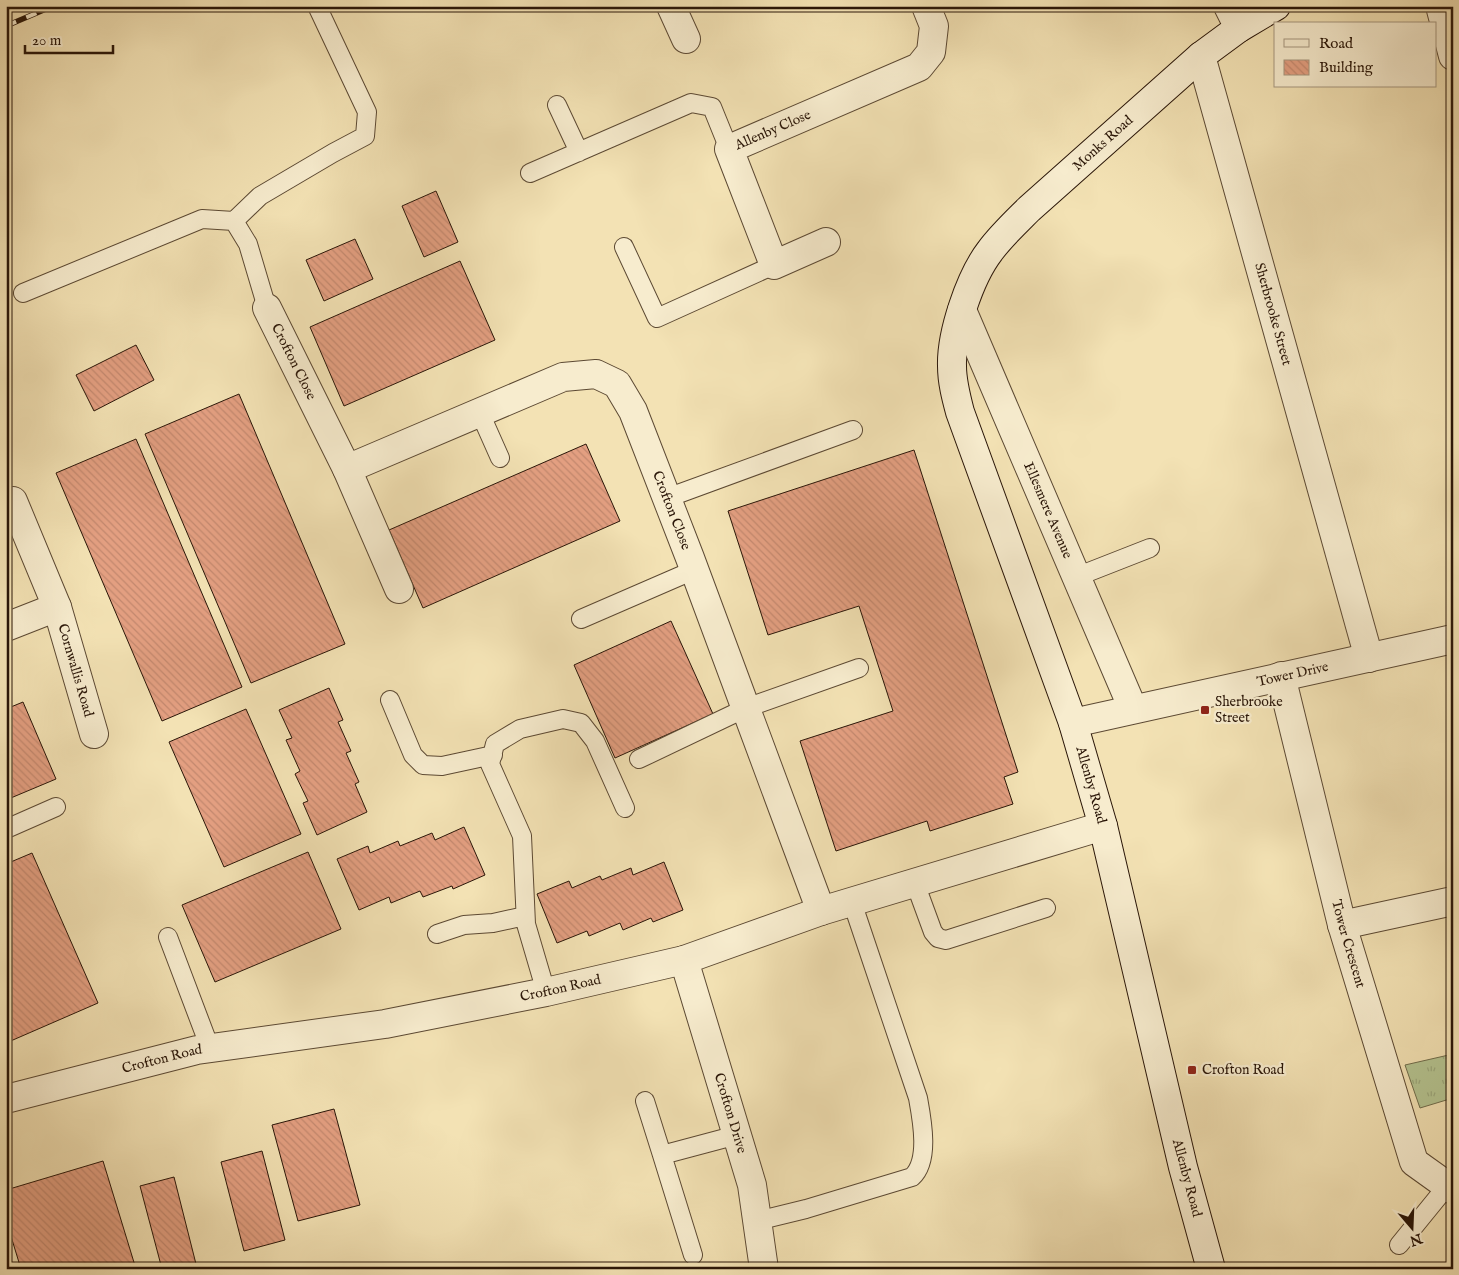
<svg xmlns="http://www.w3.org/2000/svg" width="1459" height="1275" font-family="'IM FELL English',serif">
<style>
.park{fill:url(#park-tufts);stroke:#706d4c}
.building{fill:url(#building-back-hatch);stroke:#2a1608}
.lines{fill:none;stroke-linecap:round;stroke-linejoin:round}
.service-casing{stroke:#5c4933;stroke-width:20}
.minor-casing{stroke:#5c4933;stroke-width:30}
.secondary-casing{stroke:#2a1608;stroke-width:30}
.service{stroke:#f7ecce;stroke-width:18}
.minor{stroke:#f7ecce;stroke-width:28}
.secondary{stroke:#f7ecce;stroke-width:28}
.rail-casing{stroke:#2a1608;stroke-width:5.5}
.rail{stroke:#f7ecce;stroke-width:4;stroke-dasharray:11;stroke-linecap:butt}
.poi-dot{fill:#8f2418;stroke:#f7ecce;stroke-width:2}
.labels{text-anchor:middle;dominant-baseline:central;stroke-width:4.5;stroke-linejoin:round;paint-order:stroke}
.street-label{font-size:14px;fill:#2a1608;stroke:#f7ecce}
.poi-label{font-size:14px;fill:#2a1608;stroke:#f7ecce;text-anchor:start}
</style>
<defs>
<pattern id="park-tufts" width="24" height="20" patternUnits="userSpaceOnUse" patternTransform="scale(1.25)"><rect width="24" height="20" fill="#b5c491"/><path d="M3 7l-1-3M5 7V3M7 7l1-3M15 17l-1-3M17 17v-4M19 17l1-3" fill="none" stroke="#9ca87c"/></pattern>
<pattern id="building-back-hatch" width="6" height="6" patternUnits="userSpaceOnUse" patternTransform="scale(1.25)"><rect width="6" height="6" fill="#e39f81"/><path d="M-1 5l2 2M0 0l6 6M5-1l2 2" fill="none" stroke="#c3886e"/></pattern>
</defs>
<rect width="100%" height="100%" fill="#f3e2b4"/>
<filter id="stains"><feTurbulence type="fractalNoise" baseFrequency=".004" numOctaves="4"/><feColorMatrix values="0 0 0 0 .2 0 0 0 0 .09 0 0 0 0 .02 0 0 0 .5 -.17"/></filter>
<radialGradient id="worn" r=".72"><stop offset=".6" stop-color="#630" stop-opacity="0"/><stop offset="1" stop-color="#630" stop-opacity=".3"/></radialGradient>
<!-- park -->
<path class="park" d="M1453,1054v44l-33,10 -15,-43z"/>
<!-- building -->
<path class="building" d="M436,191l22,51 -34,15 -22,-51z
M355,239l18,40 -49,22 -18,-41z
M460,261l35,79 -151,66 -34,-79z
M136,345l18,35 -60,31 -18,-36z
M239,394l106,250 -94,39 -106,-249z
M136,439l106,248 -80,34 -106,-248z
M586,444l34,77 -197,87 -34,-78z
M914,450l104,322 -14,5 9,27 -83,27 -3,-10 -91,30 -36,-110 93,-30 -34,-105 -91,29 -40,-124z
M671,621l42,93 -98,44 -41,-93z
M329,688l14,32 -5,2 13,29 -5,2 13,29 -4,2 12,28 -50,23 -14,-32 5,-2 -13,-27 5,-3 -14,-31 6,-2 -13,-28z
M23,702l33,77 -50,21v-91z
M246,709l55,125 -77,33 -55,-125z
M464,827l21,48 -32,14 -1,-3 -29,11 -3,-6 -29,12 -2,-6 -30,13 -22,-51 31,-13 2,7 28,-12 2,5 32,-13 3,7z
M308,852l33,77 -126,53 -33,-77z
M32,853l66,150 -92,40v-179z
M664,862l19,48 -30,12 -2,-4 -28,12 -3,-7 -31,13 -2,-5 -30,12 -20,-49 32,-13 3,7 28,-12 2,4 29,-12 2,7z
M334,1109l26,96 -62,16 -26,-96z
M262,1151l23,89 -41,11 -23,-89z
M103,1161l33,108h-115l-15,-49v-30z
M174,1177l22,87 -19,5h-15l-22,-83z"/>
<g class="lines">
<defs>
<path id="service" d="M557,105l22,47
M530,173l161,-70 21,4 17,42
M234,221l26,-25 73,-43 32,-17 2,-24 -50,-106
M624,247l33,71 117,-53
M23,293l179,-74 32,2 14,23 19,64
M480,413l20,45
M667,498l186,-68
M1076,577l74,-29
M581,619l113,-49
M390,700l23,55 10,10 19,1 51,-11
M639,759l107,-51 113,-40
M6,829l50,-22
M915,883l18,49 5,6 8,2 100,-32
M437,934l27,-9 29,-2 32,-7
M168,937l42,111
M546,992l-20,-68 -4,-88 -32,-72 5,-20 25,-15 43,-10 18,4 14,18 30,67
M645,1101l17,54
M757,1221l49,-12 106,-32c18,-16 10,-57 6,-79l-66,-196
M1399,1245l48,-59
M693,1255l-31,-100 75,-20"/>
<g id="minor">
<path d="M671,6l15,33"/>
<path d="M1228,6l11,22"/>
<path d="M1440,6l13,50"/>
<path id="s1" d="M1201,56l168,602"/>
<path id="s2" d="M826,242l-52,23 -45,-116 190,-82 12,-15 3,-26 -8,-20"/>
<path id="s3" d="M267,308l80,161 216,-92 33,-3 21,10 16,27 57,147 131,353"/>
<path id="s4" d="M962,310l171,399"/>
<path d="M347,469l52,120"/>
<path id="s5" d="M57,607l37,127"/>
<path d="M6,627l51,-20 -44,-106"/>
<path id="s6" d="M1281,676l61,249 72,237 39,28"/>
<path id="s7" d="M1073,723l380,-84"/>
<path d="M1342,925l111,-24"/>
<path id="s8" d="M684,960l68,225 12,84"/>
<path id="s9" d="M6,1099l191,-49 188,-26 161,-32 138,-32 137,-49 282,-85"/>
</g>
<g id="secondary">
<path id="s10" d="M1211,1269l-28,-102 -80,-341 -30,-103 -113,-311c-4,-15 -8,-30 -8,-46 -1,-33 18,-89 38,-115 11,-15 26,-29 39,-42l172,-153 38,-28 37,-22"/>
</g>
</defs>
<!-- service casing -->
<use href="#service" class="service-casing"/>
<!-- minor casing -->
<use href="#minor" class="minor-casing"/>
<!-- secondary casing -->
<use href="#secondary" class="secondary-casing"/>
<!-- service -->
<use href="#service" class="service"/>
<!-- minor -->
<use href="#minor" class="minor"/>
<!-- secondary -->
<use href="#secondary" class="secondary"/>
<defs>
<path id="rail" d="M6,10l9,-4
M6,26l47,-20"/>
</defs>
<!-- rail casing -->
<use href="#rail" class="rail-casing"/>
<!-- rail -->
<use href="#rail" class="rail"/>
</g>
<!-- markers -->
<g class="poi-dot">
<rect x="1200" y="705" width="10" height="10" rx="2.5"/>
<rect x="1187" y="1065" width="10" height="10" rx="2.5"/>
</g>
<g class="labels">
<!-- street labels -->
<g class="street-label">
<text stroke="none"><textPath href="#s2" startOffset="229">Allenby Close</textPath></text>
<text stroke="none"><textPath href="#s10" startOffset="1220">Monks Road</textPath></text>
<text stroke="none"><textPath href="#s1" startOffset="268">Sherbrooke Street</textPath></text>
<text stroke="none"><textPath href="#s3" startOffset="60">Crofton Close</textPath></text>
<text stroke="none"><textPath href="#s3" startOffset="609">Crofton Close</textPath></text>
<text stroke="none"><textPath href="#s4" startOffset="218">Ellesmere Avenue</textPath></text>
<text stroke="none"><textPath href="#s5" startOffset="66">Cornwallis Road</textPath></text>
<text stroke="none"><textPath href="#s7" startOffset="225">Tower Drive</textPath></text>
<text transform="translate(1091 785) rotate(74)">Allenby Road</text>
<text stroke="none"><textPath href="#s6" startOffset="276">Tower Crescent</textPath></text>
<text stroke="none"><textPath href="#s9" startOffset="566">Crofton Road</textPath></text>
<text stroke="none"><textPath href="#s9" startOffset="161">Crofton Road</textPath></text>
<text stroke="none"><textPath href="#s8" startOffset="160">Crofton Drive</textPath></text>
<text transform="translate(1187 1178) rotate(75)">Allenby Road</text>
</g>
<!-- poi labels -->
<g class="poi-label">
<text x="1215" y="702">Sherbrooke<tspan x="1215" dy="16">Street</tspan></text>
<text x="1202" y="1070">Crofton Road</text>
</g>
</g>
<!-- margin -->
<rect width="1459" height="1275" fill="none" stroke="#f3e2b4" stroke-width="25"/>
<rect x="8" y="8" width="1444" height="1260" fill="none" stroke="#2a1608" stroke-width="2.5"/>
<rect x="12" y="12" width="1434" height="1250" fill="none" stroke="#2a1608"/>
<!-- legend -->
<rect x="1274" y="22" width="162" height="65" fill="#f7ecce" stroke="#a5967f"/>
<rect x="1284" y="39" width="25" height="8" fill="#f7ecce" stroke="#a5967f"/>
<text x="1319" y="48" font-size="15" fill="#2a1608">Road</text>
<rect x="1284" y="60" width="25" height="15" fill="url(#building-back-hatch)" stroke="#a5967f"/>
<text x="1319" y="72" font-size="15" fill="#2a1608">Building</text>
<!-- north arrow -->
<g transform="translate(1412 1228) rotate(161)" stroke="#f7ecce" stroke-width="4" paint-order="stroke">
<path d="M0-4L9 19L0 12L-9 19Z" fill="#2a1608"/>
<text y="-8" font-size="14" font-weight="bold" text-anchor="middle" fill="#2a1608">N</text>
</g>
<!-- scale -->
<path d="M25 45v8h88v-8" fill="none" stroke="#2a1608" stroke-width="2.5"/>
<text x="32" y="45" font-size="15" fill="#2a1608" stroke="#f7ecce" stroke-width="4" paint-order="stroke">20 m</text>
<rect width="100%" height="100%" filter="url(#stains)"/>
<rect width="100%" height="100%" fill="url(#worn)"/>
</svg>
